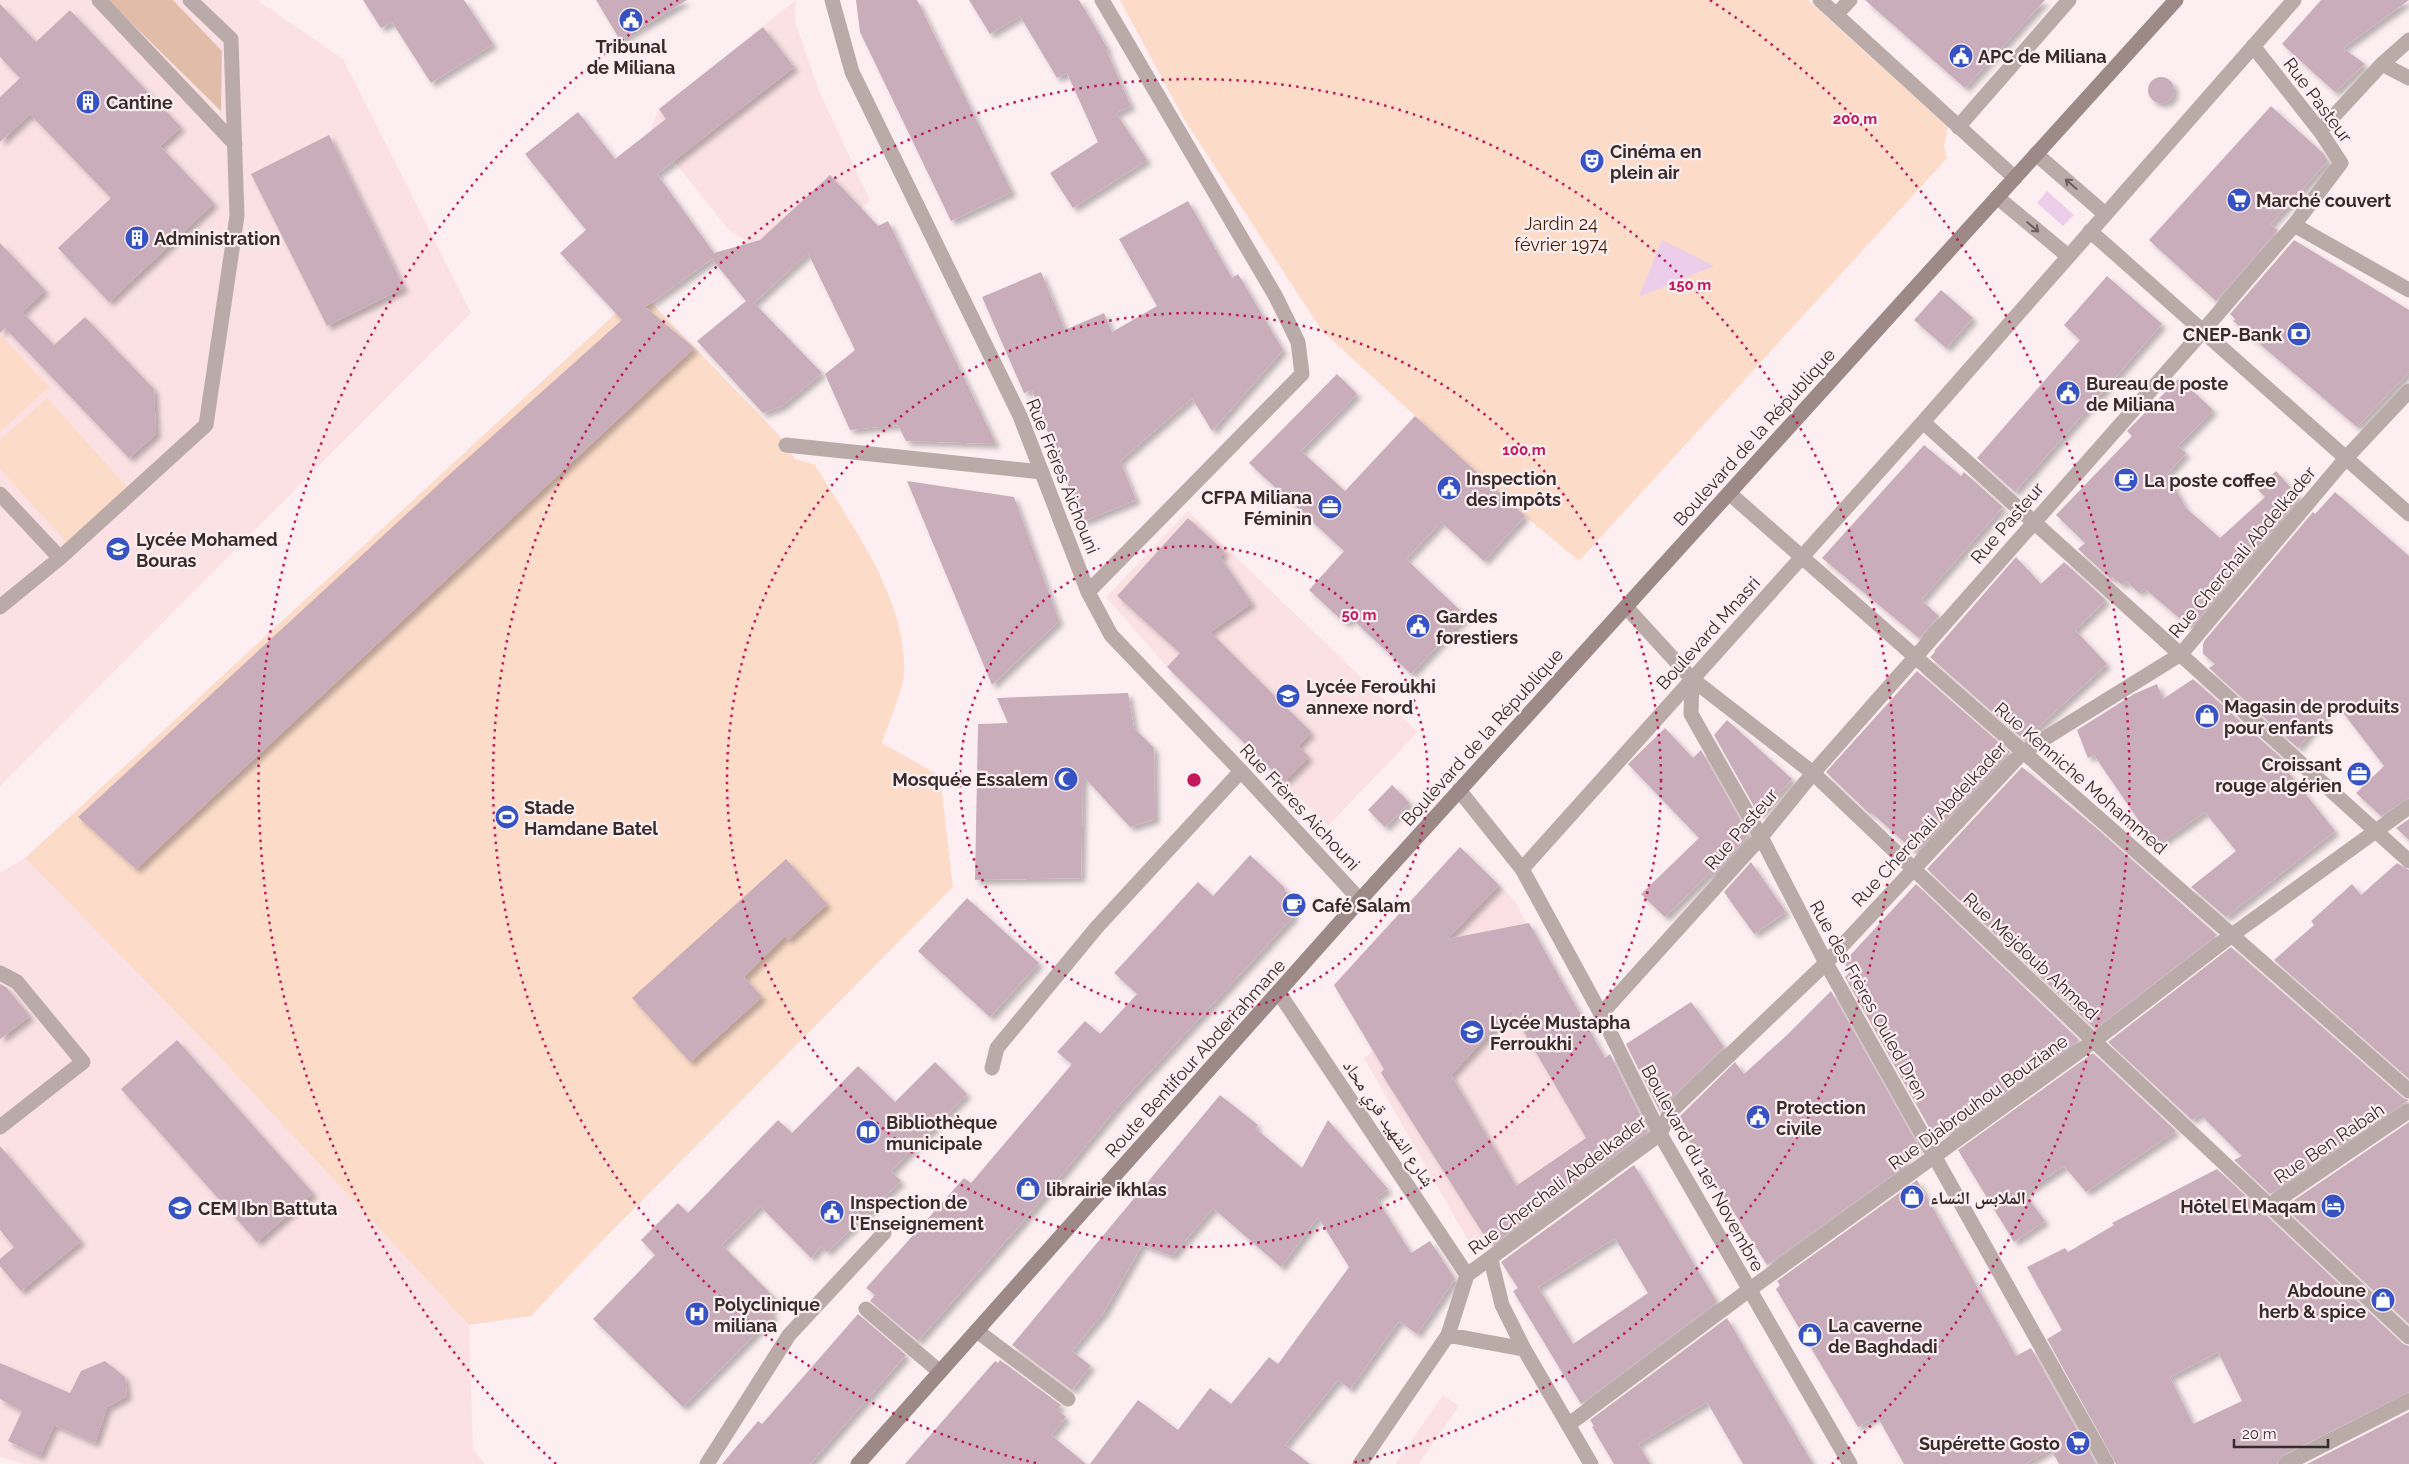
<svg xmlns="http://www.w3.org/2000/svg" width="2409" height="1464" font-family="Raleway,'Noto Naskh Arabic',sans-serif">
<style>
.built{fill:#fbe1e4}
.green{fill:#fcdbc9}
.forest{fill:#e1bda9}
.water{fill:#edceea}
.building{fill:#caadba;fill-rule:evenodd;filter:url(#shadow)}
.lines{fill:none;stroke-linecap:round;stroke-linejoin:round}
.service{stroke:#baaba9;stroke-width:15}
.minor{stroke:#baaba9;stroke-width:15}
.tertiary{stroke:#baaba9;stroke-width:15}
.secondary{stroke:#9d8985;stroke-width:15}
.oneway{stroke:#6b5e5e}
.ring{fill:none;stroke:#c2185b;stroke-width:2.5;stroke-dasharray:2.5 5}
.labels{text-anchor:middle;dominant-baseline:central;stroke-width:4.5;stroke-linejoin:round;paint-order:stroke}
.poi-label{font-size:18px;font-weight:bold;fill:#372b2c;stroke:#fdeff1;text-anchor:start}
.street-label{font-size:18px;fill:#372b2c;stroke:#fdeff1}
.park-label{font-size:18px;fill:#491c00;stroke:#fdeff1}
.centre{fill:#c2185b;stroke:#fdeff1;stroke-width:2.5}
.ring-label{font-size:15px;text-anchor:middle;font-weight:bold;fill:#c2185b;stroke:#fdeff1;stroke-width:4.5;stroke-linejoin:round;paint-order:stroke}
</style>
<defs>
<filter id="shadow"><feDropShadow dx="4.5" dy="4.5" stdDeviation="2.5" flood-color="#0004"/></filter>
</defs>
<rect width="100%" height="100%" fill="#fdeff1"/>
<!-- built -->
<path class="built" d="M0,0h257l86,59 128,254 -471,473z
M796,0l-1,21 24,70 51,109 -88,77 -29,-31 -25,-17 -78,-98 9,-22z
M1188,511l230,221 -90,94 -161,-159 -61,-70z
M1460,847l56,55 54,111 73,119 -169,119 -110,-193 9,-7 -39,-66z
M25,858l188,192 256,275 4,124 12,15h-460l-25,-7v-584z
M1443,1395l16,11 -41,58h-23z"/>
<!-- green -->
<path class="green" d="M1120,0h688l140,127 -4,20 3,11 -368,403 -54,-45 -203,-185 -138,-212z
M640,291l138,143 17,25 20,6c36,60 93,135 89,209 -2,18 -16,51 -22,69l58,33 13,111 -356,359 -66,70 -62,9 -256,-275 -188,-192z
M1,335l48,52 -49,45v-96z
M47,398l82,91 -61,55 -68,-75v-29z"/>
<!-- forest -->
<path class="forest" d="M108,0h65l49,51 -1,60z"/>
<!-- water -->
<path class="water" d="M2047,191l27,24 -11,11 -26,-23z
M1662,240l52,26 -75,31z"/>
<!-- building -->
<path class="building" d="M363,0h101l29,44 -62,39 -39,-61 -11,6z
M596,0h91l-67,40z
M856,0h61l95,192 -61,29 -91,-189z
M969,0h110l29,49 -2,1 25,56 -15,7 31,47 -74,48 -23,-35 48,-31 -31,-69 -10,5 -37,-62 -30,18z
M1865,0h180l-80,88z
M2321,0h88l-66,48 22,16 -30,28 -53,-48z
M0,4l36,38 34,-32 111,117 -21,19 54,57 -105,99 -51,-54 53,-50 -81,-84 -30,28v-45l20,-19 -20,-21z
M763,27l31,40 -137,107 57,79 46,-13 70,-65 48,51 10,-5 108,223 -90,-3 -8,-16 -48,5 -25,-56 30,-24 -47,-97 -54,50 68,70 -40,33 -19,7 -66,-72 49,-40 -34,-42 -67,48 49,41 -558,521 -58,-52 373,-344 171,-153 -62,-67 26,-23 -61,-76 53,-42 37,47 51,-40 -7,-10z
M2148 90a13 13 0 1 1 26 0a13 13 0 1 1-26 0Z
M2271,106l53,48 4,7 -58,64 8,5 -62,71 -67,-61z
M329,135l75,153 -77,38 -76,-152z
M1188,201l44,77 6,-4 45,76 -71,81 -20,-33 -72,63 16,39 -54,22 -50,-132 -8,3 -42,-96 59,-25 24,58 39,-17 8,19 45,-26 -38,-67z
M2294,240l115,70v62l-52,55 -124,-106 2,-2 -5,-5z
M0,243l45,47 -23,22 32,33 31,-28 69,72 2,45 -27,24 -124,-130 -5,5z
M2107,276l55,48 -147,168 -38,-34 103,-118 -16,-15z
M1941,290l32,28 -27,30 -32,-28z
M1337,374l20,20 -56,57 44,40 70,-75 110,100 -41,45 -43,-39 -35,37 60,57 -55,58 -60,-56 -5,6 -37,-34 35,-39 -95,-88z
M2179,378l34,32 -35,36 8,7 -19,21 19,34 34,30 45,-41 -8,-8 19,-18 24,27 -109,130 -47,-40 -5,5 -13,-12 -4,4 -11,-9 2,5 -35,-32 7,-6 -29,-28 76,-79 -5,-5z
M1924,445l37,31 3,-4 39,35 -82,93 18,16 -20,22 -97,-80z
M907,481l107,16 45,124 -67,64z
M2335,492l74,64v242l-28,18 -25,-23 28,-27 -49,-64 -37,46 -89,-80 6,-4 -12,-10v-10l2,-4 108,-128 2,2z
M1188,518l37,34 -5,5 32,46 -42,29 101,100 -13,14 11,11 -25,25 -117,-115 13,-14 -63,-57z
M2016,557l25,27 23,-22 42,38 -31,30 32,34 -83,76 -94,-83 5,-5 -1,-1z
M1917,671l93,81 -94,101 -44,-40 -2,1 -44,-42z
M2193,679l94,84 -3,4 51,64 -109,86 -35,-30 45,-36 -31,-39 -49,34 -62,-91 -6,3 -11,-28 57,-36 23,-10 6,15z
M1128,693l6,35 20,20 1,71 -25,8 -47,-51 -2,102 -106,2 3,-156 30,-1 -11,-25z
M1727,720l65,59 -33,36 -45,-80z
M1665,728l28,30 8,-8 48,85 -36,41 -3,-3 -45,44 -24,-23 58,-56 -71,-74z
M2022,767l73,60 122,108 -122,94 -168,-160z
M1392,785l18,18 -25,24 -17,-17z
M2409,819v21l-13,-12z
M1460,847l39,38 -52,54 82,-16 76,135 5,-4 38,77 -157,115 -110,-173 3,-4 -50,-84zM1511,1010l75,128 -70,48 -65,-111z
M1250,855l34,32 10,29 -173,187 -101,122 -102,116 -48,-40 5,-6 -9,-7 98,-110 7,5 101,-119 -15,-12 28,-31 15,13 37,-40 -23,-21 84,-91 15,14z
M786,859l41,45 -39,36 -3,-4 -41,41 18,20 -72,65 -58,-64z
M1751,862l35,50 -32,22 -30,-42z
M2397,863l12,7v209l-135,-119 40,-35 -3,-4 41,-37 9,11z
M1916,884l163,156 -130,94 -2,1 -3,-6 -10,7 -89,-159 5,-5 -6,-10z
M967,898l72,65 -49,54 -72,-66z
M2231,947l172,151 6,2 -139,94 -36,-34 8,-4 -42,-42 -8,6 -84,-78z
M0,984l6,3 24,29 -30,23z
M1831,991l88,156 -15,10 4,7 -141,101 -91,-145 59,-58 9,12 43,-39z
M1691,1002l33,45 -60,58 -4,7 -34,-68z
M177,1040l136,153 -56,49 -136,-153z
M2093,1053l83,78 -90,61 -22,-26 -40,27 21,28 -31,21 -56,-92z
M935,1062l32,32 -76,77 10,10 -74,71 -6,-6 -10,12 -51,-52 -38,39 56,56 -8,10 4,4 -91,92 -90,-88 62,-64 -14,-15 37,-37 10,10 90,-93 14,13 66,-67 37,36z
M1220,1095l38,30 -3,3 47,40 26,-48 60,69 -12,9 35,55 19,-12 25,38 -38,55 -18,-13 -49,68 -12,-9 -53,65 25,19h-220l48,-64 40,30 32,-42 21,16 38,-47 9,7 71,-97 -31,-50 -37,50 -68,-59 -41,48 -30,-11 -38,67 -32,39 19,15 -19,24 -60,-45z
M2409,1122v202l-125,-117z
M0,1146l81,95 -60,50 -21,-25v-7l14,-12 -14,-17z
M1634,1165l83,137 -136,102 -68,-113 5,-3 -17,-26zM1615,1238l33,55 -75,51 -35,-57z
M2217,1169l186,175 6,2v46l-127,64 -5,8h-161l-69,-125 15,-9 -35,-63 38,-19 3,4 46,-27 -2,-2zM2218,1352l24,49 -49,23 -23,-47z
M1917,1180l99,176 15,-8 65,116h-37l-8,-15 -26,15h-121l-27,-48 -19,11 -82,-138 4,-4 -3,-4z
M858,1314l48,41 -96,109h-88l36,-43 4,3z
M1727,1318l86,146h-70l-36,-62 -69,42 12,20h-36l-22,-37 2,-1 -4,-6z
M1000,1360l61,45 -4,5 9,7 -15,18 35,29h-181l90,-103 3,2z
M105,1361l20,16 2,19 -20,11 -12,36 -41,-18 -14,31 -32,-15 14,-30 -22,-12v-36l70,30 11,-22z
M2409,1412v52h-102z"/>
<g class="lines">
<!-- service -->
<path class="service" d="M99,0l136,144
M786,445l256,27
M0,494l60,64 146,-133 31,-209 -6,-177 -41,-39
M0,607l60,-49
M0,973l17,9 66,80 -83,65
M977,1331l91,68"/>
<!-- minor -->
<path class="minor" d="M832,0l20,72 168,344 68,176 23,43 130,136 119,129
M1820,0l195,178
M1836,15l14,-15
M2382,64l27,14
M1958,127l111,-127
M2320,131l62,-67 27,-24
M2036,154l69,60
M1997,197l71,59
M2294,225l115,65
M2090,231l319,283
M1923,422l486,439
M1729,493l680,598
M1088,592l214,-218 -4,-32 -22,-45 -174,-297
M1626,607l66,72 121,94 281,268 315,296
M1692,679l-1,35 70,123 65,126 281,501
M1522,869l401,-447 371,-422
M1279,993l188,282
M1601,1014l160,-177 52,-64 390,-442 91,-106 47,-62 -21,-32 -67,-85
M992,1068l5,-20 100,-121 144,-156
M2269,1206l140,-95
M1491,1260l11,45 22,44 67,115
M1467,1275l193,-141 10,-22 156,-149 197,-211 158,-98 165,-196 63,-67
M866,1309l74,63
M1448,1335l76,14
M1568,1425l181,-135 345,-249 138,-106 177,-128
M707,1464l82,-129 95,-102
M1360,1464l88,-129 19,-60
M2286,1464l123,-63"/>
<!-- tertiary -->
<path class="tertiary" d="M1459,790l63,79 79,145 59,120 190,330"/>
<!-- secondary -->
<path class="secondary" d="M858,1464l502,-564 816,-900"/>
</g>
<!-- one-way arrows -->
<defs><path id="oneway-shaft" d="M-6 0H5M1.5-3L5.5 0L1.5 3" fill="none" stroke-width="1.6" stroke-linecap="round" stroke-linejoin="round" transform="scale(1.25)"/></defs>
<g class="oneway">
<use href="#oneway-shaft" transform="translate(2071 184) rotate(-139)"/>
<use href="#oneway-shaft" transform="translate(2033 227) rotate(40)"/>
</g>
<!-- distance rings -->
<g class="ring">
<circle cx="1194" cy="780" r="234"/>
<circle cx="1194" cy="780" r="467"/>
<path d="M1036 1463A701 701 0 1 1 1352 1463"/>
<path d="M556 1464A935 935 0 0 1 678 0M1710 0A935 935 0 0 1 1832 1464"/>
</g>
<!-- icons -->
<defs>
<symbol id="civic-disc" viewBox="-11 -11 22 22"><circle r="9.5" fill="#3652c3" stroke="#fdeff1"/><path d="M-.6-6.5H3V-4.5H.6V-3L4-1V1h2V6H-6V1h2V-1L-.6-3ZM-1.2 2.5V6h2.4V2.5Z" fill="#fff"/></symbol>
<symbol id="building-disc" viewBox="-11 -11 22 22"><circle r="9.5" fill="#3652c3" stroke="#fdeff1"/><path d="M-4-6H4V6H1V3H-1V6H-4ZM-2.5-4.3h1.7v1.8h-1.7ZM.8-4.3h1.7v1.8H.8ZM-2.5-1h1.7V.8h-1.7ZM.8-1h1.7V.8H.8Z" fill="#fff"/></symbol>
<symbol id="theatre-disc" viewBox="-11 -11 22 22"><circle r="9.5" fill="#3652c3" stroke="#fdeff1"/><path d="M-5-5.5Q0-4 5-5.5V0Q5 5 0 6Q-5 5-5 0ZM-3.3-2.5H-1v1.5H-3.3ZM1-2.5H3.3v1.5H1ZM-2.8 1Q0 5.5 2.8 1Z" fill="#fff"/></symbol>
<symbol id="supermarket-disc" viewBox="-11 -11 22 22"><circle r="9.5" fill="#3652c3" stroke="#fdeff1"/><path d="M-6-5.5h2.5l.6 2H6L4.5 2H-2.5L-4.4-4H-6ZM-1.5 3.2a1.3 1.3 0 1 0 .1 0ZM3 3.2a1.3 1.3 0 1 0 .1 0Z" fill="#fff"/></symbol>
<symbol id="bank-disc" viewBox="-11 -11 22 22"><circle r="9.5" fill="#3652c3" stroke="#fdeff1"/><path d="M-6-4H6V4H-6ZM0-2.3a2.3 2.3 0 1 0 0 4.6a2.3 2.3 0 1 0 0-4.6Z" fill="#fff"/></symbol>
<symbol id="cafe-disc" viewBox="-11 -11 22 22"><circle r="9.5" fill="#3652c3" stroke="#fdeff1"/><path d="M-5.5-4.5H6V0H3Q3 3.5 0 3.5H-2.5Q-5.5 3.5-5.5 0ZM3-3.2v2h1.7v-2ZM-6 4.5H4V6H-6Z" fill="#fff"/></symbol>
<symbol id="office-disc" viewBox="-11 -11 22 22"><circle r="9.5" fill="#3652c3" stroke="#fdeff1"/><path d="M-6-3h4V-5.5h4V-3h4V5H-6ZM-1-4.5V-3h2v-1.5ZM-6 0V1H6V0Z" fill="#fff"/></symbol>
<symbol id="school-disc" viewBox="-11 -11 22 22"><circle r="9.5" fill="#3652c3" stroke="#fdeff1"/><path d="M0-5L7-2L0 1L-7-2ZM-4 1L0 2.5L4 1V4Q0 6-4 4Z" fill="#fff"/></symbol>
<symbol id="shop-disc" viewBox="-11 -11 22 22"><circle r="9.5" fill="#3652c3" stroke="#fdeff1"/><path d="M-5-2.5h2.3a2.7 3.5 0 0 1 5.4 0H5L5.5 6h-11ZM-1.5-2.5h3a1.5 2.3 0 0 0-3 0Z" fill="#fff"/></symbol>
<symbol id="mosque-disc" viewBox="-11 -11 22 22"><circle r="9.5" fill="#3652c3" stroke="#fdeff1"/><path d="M3.5-4.9A6 6 0 1 0 3.5 4.9A5 5 0 1 1 3.5-4.9Z" fill="#fff"/></symbol>
<symbol id="stadium-disc" viewBox="-11 -11 22 22"><circle r="9.5" fill="#3652c3" stroke="#fdeff1"/><path d="M0-5a6.5 5 0 1 0 0 10a6.5 5 0 1 0 0-10ZM-3.5-1.8h7v3.6h-7Z" fill="#fff"/></symbol>
<symbol id="library-disc" viewBox="-11 -11 22 22"><circle r="9.5" fill="#3652c3" stroke="#fdeff1"/><path d="M-6-4Q-3-5.5-.7-3.5V5Q-3 3-6 4ZM6-4Q3-5.5 .7-3.5V5Q3 3 6 4Z" fill="#fff"/></symbol>
<symbol id="hotel-disc" viewBox="-11 -11 22 22"><circle r="9.5" fill="#3652c3" stroke="#fdeff1"/><path d="M-6-4.5h1.5V1H6V5H4.5V3h-9V5H-6ZM-4 0a1.8 1.8 0 1 1 3.6 0ZM.5 0V-2.5h3Q6-2.5 6 0Z" fill="#fff"/></symbol>
<symbol id="hospital-disc" viewBox="-11 -11 22 22"><circle r="9.5" fill="#3652c3" stroke="#fdeff1"/><path d="M-5-5h3v3.5h4V-5h3V5h-3V1.5h-4V5h-3Z" fill="#fff"/></symbol>
</defs>
<g fill-rule="evenodd">
<use href="#civic-disc" x="617" y="6" width="28" height="28"/>
<use href="#civic-disc" x="1947" y="42" width="28" height="28"/>
<use href="#building-disc" x="74" y="88" width="28" height="28"/>
<use href="#theatre-disc" x="1578" y="147" width="28" height="28"/>
<use href="#supermarket-disc" x="2225" y="186" width="28" height="28"/>
<use href="#building-disc" x="123" y="224" width="28" height="28"/>
<use href="#bank-disc" x="2285" y="320" width="28" height="28"/>
<use href="#civic-disc" x="2054" y="379" width="28" height="28"/>
<use href="#cafe-disc" x="2112" y="466" width="28" height="28"/>
<use href="#civic-disc" x="1435" y="474" width="28" height="28"/>
<use href="#office-disc" x="1316" y="493" width="28" height="28"/>
<use href="#school-disc" x="104" y="535" width="28" height="28"/>
<use href="#civic-disc" x="1404" y="612" width="28" height="28"/>
<use href="#school-disc" x="1274" y="682" width="28" height="28"/>
<use href="#shop-disc" x="2193" y="702" width="28" height="28"/>
<use href="#office-disc" x="2345" y="760" width="28" height="28"/>
<use href="#mosque-disc" x="1052" y="765" width="28" height="28"/>
<use href="#stadium-disc" x="493" y="803" width="28" height="28"/>
<use href="#cafe-disc" x="1280" y="891" width="28" height="28"/>
<use href="#school-disc" x="1458" y="1018" width="28" height="28"/>
<use href="#civic-disc" x="1744" y="1103" width="28" height="28"/>
<use href="#library-disc" x="854" y="1118" width="28" height="28"/>
<use href="#shop-disc" x="1014" y="1175" width="28" height="28"/>
<use href="#shop-disc" x="1898" y="1183" width="28" height="28"/>
<use href="#hotel-disc" x="2319" y="1192" width="28" height="28"/>
<use href="#school-disc" x="166" y="1194" width="28" height="28"/>
<use href="#civic-disc" x="818" y="1198" width="28" height="28"/>
<use href="#shop-disc" x="2369" y="1286" width="28" height="28"/>
<use href="#hospital-disc" x="683" y="1300" width="28" height="28"/>
<use href="#shop-disc" x="1796" y="1321" width="28" height="28"/>
<use href="#supermarket-disc" x="2064" y="1429" width="28" height="28"/>
</g>
<g class="labels">
<!-- poi labels -->
<g class="poi-label">
<text x="631" y="46" text-anchor="middle">Tribunal<tspan x="631" dy="21">de Miliana</tspan></text>
<text x="1978" y="56">APC de Miliana</text>
<text x="106" y="102">Cantine</text>
<text x="1610" y="151">Cinéma en<tspan x="1610" dy="21">plein air</tspan></text>
<text x="2256" y="200">Marché couvert</text>
<text x="154" y="238">Administration</text>
<text x="2282" y="334" text-anchor="end">CNEP-Bank</text>
<text x="2086" y="383">Bureau de poste<tspan x="2086" dy="21">de Miliana</tspan></text>
<text x="1466" y="478">Inspection<tspan x="1466" dy="21">des impôts</tspan></text>
<text x="2144" y="480">La poste coffee</text>
<text x="1312" y="497" text-anchor="end">CFPA Miliana<tspan x="1312" dy="21">Féminin</tspan></text>
<text x="136" y="539">Lycée Mohamed<tspan x="136" dy="21">Bouras</tspan></text>
<text x="1436" y="616">Gardes<tspan x="1436" dy="21">forestiers</tspan></text>
<text x="1306" y="686">Lycée Feroukhi<tspan x="1306" dy="21">annexe nord</tspan></text>
<text x="2224" y="706">Magasin de produits<tspan x="2224" dy="21">pour enfants</tspan></text>
<text x="2342" y="764" text-anchor="end">Croissant<tspan x="2342" dy="21">rouge algérien</tspan></text>
<text x="1048" y="779" text-anchor="end">Mosquée Essalem</text>
<text x="524" y="807">Stade<tspan x="524" dy="21">Hamdane Batel</tspan></text>
<text x="1312" y="905">Café Salam</text>
<text x="1490" y="1022">Lycée Mustapha<tspan x="1490" dy="21">Ferroukhi</tspan></text>
<text x="1776" y="1107">Protection<tspan x="1776" dy="21">civile</tspan></text>
<text x="886" y="1122">Bibliothèque<tspan x="886" dy="21">municipale</tspan></text>
<text x="1046" y="1189">librairie ikhlas</text>
<text x="1930" y="1197">الملابس النساء</text>
<text x="850" y="1202">Inspection de<tspan x="850" dy="21">l'Enseignement</tspan></text>
<text x="2316" y="1206" text-anchor="end">Hôtel El Maqam</text>
<text x="198" y="1208">CEM Ibn Battuta</text>
<text x="2366" y="1290" text-anchor="end">Abdoune<tspan x="2366" dy="21">herb &amp; spice</tspan></text>
<text x="714" y="1304">Polyclinique<tspan x="714" dy="21">miliana</tspan></text>
<text x="1828" y="1325">La caverne<tspan x="1828" dy="21">de Baghdadi</tspan></text>
<text x="2060" y="1443" text-anchor="end">Supérette Gosto</text>
</g>
<!-- street labels -->
<g class="street-label">
<text transform="translate(2318 100) rotate(53)">Rue Pasteur</text>
<text transform="translate(1754 437) rotate(-48)">Boulevard de la République</text>
<text transform="translate(1063 476) rotate(68)">Rue Frères Aichouni</text>
<text transform="translate(2007 523) rotate(-49)">Rue Pasteur</text>
<text transform="translate(2242 552) rotate(-50)">Rue Cherchali Abdelkader</text>
<text transform="translate(1708 633) rotate(-48)">Boulevard Mnasri</text>
<text transform="translate(1482 737) rotate(-48)">Boulevard de la République</text>
<text transform="translate(2081 778) rotate(41)">Rue Kenniche Mohammed</text>
<text transform="translate(1300 807) rotate(47)">Rue Frères Aichouni</text>
<text transform="translate(1929 824) rotate(-47)">Rue Cherchali Abdelkader</text>
<text transform="translate(1741 829) rotate(-49)">Rue Pasteur</text>
<text transform="translate(2031 956) rotate(43)">Rue Mejdoub Ahmed</text>
<text transform="translate(1869 1000) rotate(61)">Rue des Frères Ouled Dren</text>
<text transform="translate(1195 1058) rotate(-48)">Route Bentifour Abderrahmane</text>
<text transform="translate(1978 1102) rotate(-36)">Rue Djabrouhou Bouziane</text>
<text transform="translate(1389 1123) rotate(56)">شارع الشهيد قري محاد</text>
<text transform="translate(2329 1143) rotate(-34)">Rue Ben Rabah</text>
<text transform="translate(1703 1168) rotate(61)">Boulevard du 1er Novembre</text>
<text transform="translate(1557 1185) rotate(-37)">Rue Cherchali Abdelkader</text>
</g>
<!-- park labels -->
<g class="park-label">
<text x="1561" y="223">Jardin 24<tspan x="1561" dy="21">février 1974</tspan></text>
</g>
</g>
<circle cx="1194" cy="780" r="8" class="centre"/>
<g class="ring-label">
<text x="1855" y="124">200 m</text>
<text x="1690" y="290">150 m</text>
<text x="1524" y="455">100 m</text>
<text x="1359" y="620">50 m</text>
</g>
<!-- scale -->
<path d="M2234 1439v8h94v-8" fill="none" stroke="#372b2c" stroke-width="2.5"/>
<text x="2242" y="1439" font-size="15" fill="#372b2c" stroke="#fdeff1" stroke-width="4" paint-order="stroke">20 m</text>
</svg>
